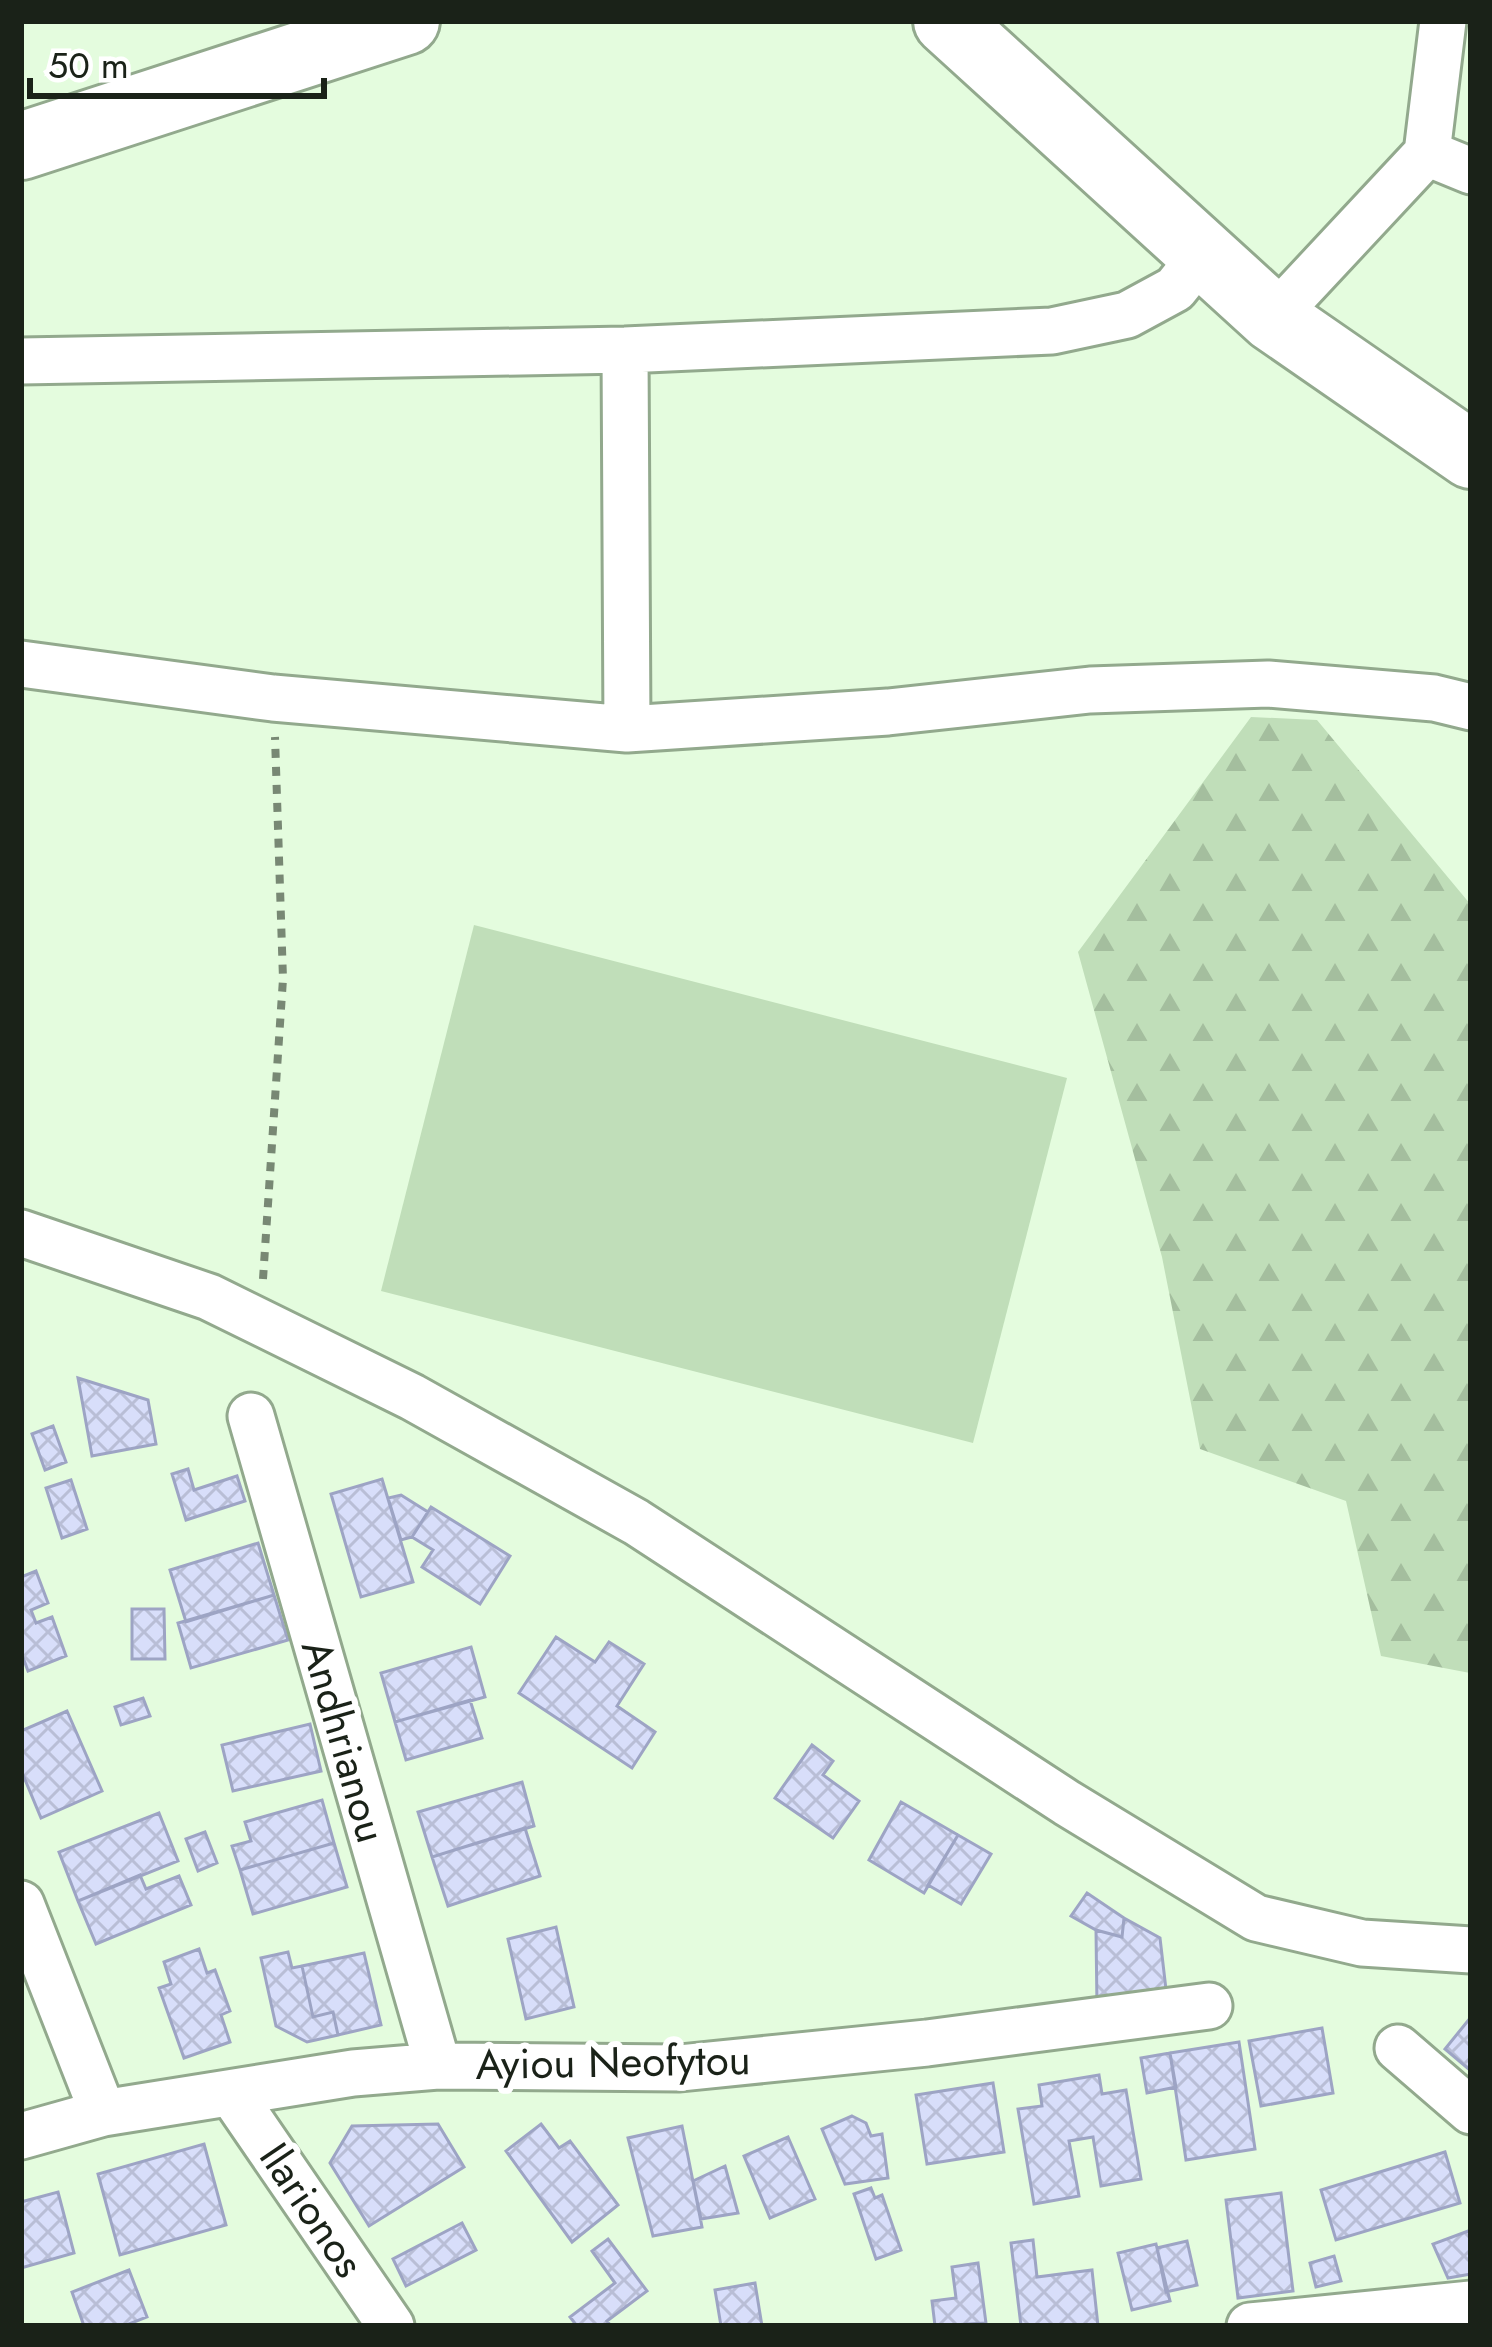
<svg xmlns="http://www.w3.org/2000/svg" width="1492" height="2347" font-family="Jost,sans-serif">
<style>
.forest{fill:url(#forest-firs)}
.pitch{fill:#c0deb9}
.building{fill:url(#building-cross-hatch);stroke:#9da4c4;stroke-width:3}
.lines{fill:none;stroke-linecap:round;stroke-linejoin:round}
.street-casing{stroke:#92a98d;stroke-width:51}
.secondary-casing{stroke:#92a98d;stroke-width:72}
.path{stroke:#788874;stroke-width:8;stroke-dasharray:9 9;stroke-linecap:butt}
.street{stroke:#fff;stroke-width:45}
.secondary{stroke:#fff;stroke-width:66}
.labels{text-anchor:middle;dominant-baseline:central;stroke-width:12;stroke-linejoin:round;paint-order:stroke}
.street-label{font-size:42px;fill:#1a2218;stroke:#fff}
</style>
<defs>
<pattern id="forest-firs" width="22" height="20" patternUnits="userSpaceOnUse" patternTransform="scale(3)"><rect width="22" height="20" fill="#c0deb9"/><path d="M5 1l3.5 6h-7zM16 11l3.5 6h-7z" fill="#a4be9e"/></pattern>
<pattern id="building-cross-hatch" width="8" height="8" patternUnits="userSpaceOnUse" patternTransform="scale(3)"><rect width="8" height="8" fill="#d8defa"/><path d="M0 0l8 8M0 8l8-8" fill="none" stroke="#b9bed6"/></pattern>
</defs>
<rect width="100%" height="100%" fill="#e4fcde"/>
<!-- forest -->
<path class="forest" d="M1251,717l66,3 154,185 -1,768 -89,-17 -35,-155 -146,-52 -38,-192 -84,-305z"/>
<!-- pitch -->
<path class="pitch" d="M474,925l593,153 -94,365 -592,-152z"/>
<!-- building -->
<path class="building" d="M78,1378l70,22 8,44 -64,12z
M53,1426l13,36 -21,8 -13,-36z
M188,1469l6,21 43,-14 8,25 -59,19 -14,-46z
M382,1479l31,103 -52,15 -30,-103z
M71,1480l16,49 -25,9 -16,-50z
M401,1495l27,17 -16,25 -11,3 -13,-42z
M431,1507l79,49 -30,48 -58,-37 11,-17 -21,-13z
M258,1543l16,52 -88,27 -16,-52z
M36,1571l12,32 -17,7 5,13 16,-6 14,39 -38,15 -7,-19v-75z
M274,1595l14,45 -97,28 -13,-45z
M132,1609h32l1,50h-33z
M556,1637l39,25 14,-20 35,22 -27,42 38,26 -23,36 -113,-75z
M471,1647l14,50 -90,25 -14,-49z
M143,1698l7,18 -29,9 -6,-18z
M470,1700l12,38 -76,22 -11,-38z
M67,1711l35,80 -61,27 -20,-48v-39z
M310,1724l11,47 -88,20 -11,-46z
M812,1745l21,16 -10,14 36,26 -26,37 -58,-40z
M522,1782l12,44 -102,31 -14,-45z
M322,1800l12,43 -94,27 -8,-24 19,-5 -6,-19z
M901,1802l57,33 -34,58 -55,-33z
M159,1813l19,48 -100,40 -19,-49z
M525,1828l15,48 -92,30 -16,-49z
M205,1832l12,31 -19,8 -12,-32z
M958,1835l33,19 -30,50 -33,-19z
M334,1843l13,44 -94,27 -13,-44z
M140,1875l6,14 33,-13 12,29 -95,39 -18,-43z
M1087,1893l37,25 -2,19 -26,-7 -25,-14z
M1124,1918l36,20 7,60 -70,10 -1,-78 26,7z
M556,1927l18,80 -48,12 -18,-80z
M199,1949l8,24 8,-3 15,41 -9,4 9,27 -46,16 -25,-70 12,-4 -7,-22z
M288,1952l4,16 10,-2 11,51 20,-5 5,23 -31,7 -31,-16 -15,-68z
M364,1953l17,72 -43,10 -5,-23 -20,5 -11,-51z
M1471,2017v54l-26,-22z
M1322,2028l11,65 -72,13 -12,-65z
M1239,2042l16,107 -69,11 -16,-107z
M1170,2053l6,34 -29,6 -6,-35z
M1099,2075l3,19 24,-4 15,89 -40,7 -8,-49 -24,4 10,55 -45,8 -16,-95 24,-3 -3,-21z
M993,2083l11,69 -77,12 -11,-69z
M852,2116l14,7 5,13 11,-2 6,44 -43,6 -23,-55z
M438,2124l26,43 -95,59 -39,-63 22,-37z
M541,2124l18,24 11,-7 48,64 -46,37 -66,-91z
M682,2126l20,101 -49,9 -25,-98z
M788,2137l27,62 -45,19 -26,-62z
M204,2144l22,81 -106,30 -22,-81z
M1445,2152l15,51 -124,37 -15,-50z
M725,2166l13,47 -37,6 -8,-38z
M871,2188l4,10 7,-3 19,55 -25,9 -22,-65z
M58,2192l16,61 -53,15v-66z
M1281,2193l12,98 -55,7 -12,-98z
M462,2223l14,27 -70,36 -13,-27z
M1471,2230v44l-23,4 -15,-34z
M608,2239l39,52 -40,30 4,5h-34l-7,-9 45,-34 -23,-32z
M1033,2240l4,37 55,-7 6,56h-77l-10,-83z
M1187,2241l10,44 -31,7 -9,-44z
M1156,2244l14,57 -38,9 -14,-57z
M1334,2256l7,25 -25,6 -6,-24z
M978,2263l8,60 -51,3 -3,-25 24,-3 -4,-31z
M129,2270l18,47 -23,9h-40l-12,-34z
M755,2283l7,43h-41l-6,-36z"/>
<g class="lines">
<defs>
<path id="street" d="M1427,153l44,18
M1273,318l154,-165 16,-132
M625,350l2,379
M21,361l604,-11 427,-19 75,-16 48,-26 28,-35
M21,664l252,34 354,31 261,-17 202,-22 178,-6 166,14 37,9
M21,1233l188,64 203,100 224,125 431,281 189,115 106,25 109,7
M251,1416l187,650
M21,1904l82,209
M1398,2048l73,63
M232,2094l159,232
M21,2136l82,-23 250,-40 85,-7 242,2 247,-25 282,-37
M1250,2326l221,-22"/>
<path id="secondary" d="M947,21l326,297 198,137
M21,146l385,-125"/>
</defs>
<!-- street casing -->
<use href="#street" class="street-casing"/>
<!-- secondary casing -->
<use href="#secondary" class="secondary-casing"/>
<!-- path -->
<path class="path" d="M263,1279l20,-300 -8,-242"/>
<!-- street -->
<use href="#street" class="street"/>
<!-- secondary -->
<use href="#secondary" class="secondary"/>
</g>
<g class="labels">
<!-- street labels -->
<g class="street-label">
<text transform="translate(344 1741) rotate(74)">Andhrianou</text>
<text transform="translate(613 2062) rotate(-1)">Ayiou Neofytou</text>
<text transform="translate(312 2210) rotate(56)">Ilarionos</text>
</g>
</g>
<!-- border -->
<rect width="1492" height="2347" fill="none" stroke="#1a2218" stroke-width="48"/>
<!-- scale -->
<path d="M30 78v18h294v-18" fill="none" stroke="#1a2218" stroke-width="6"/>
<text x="48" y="78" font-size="36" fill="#1a2218" stroke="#ffffff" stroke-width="9" paint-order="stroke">50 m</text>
</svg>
